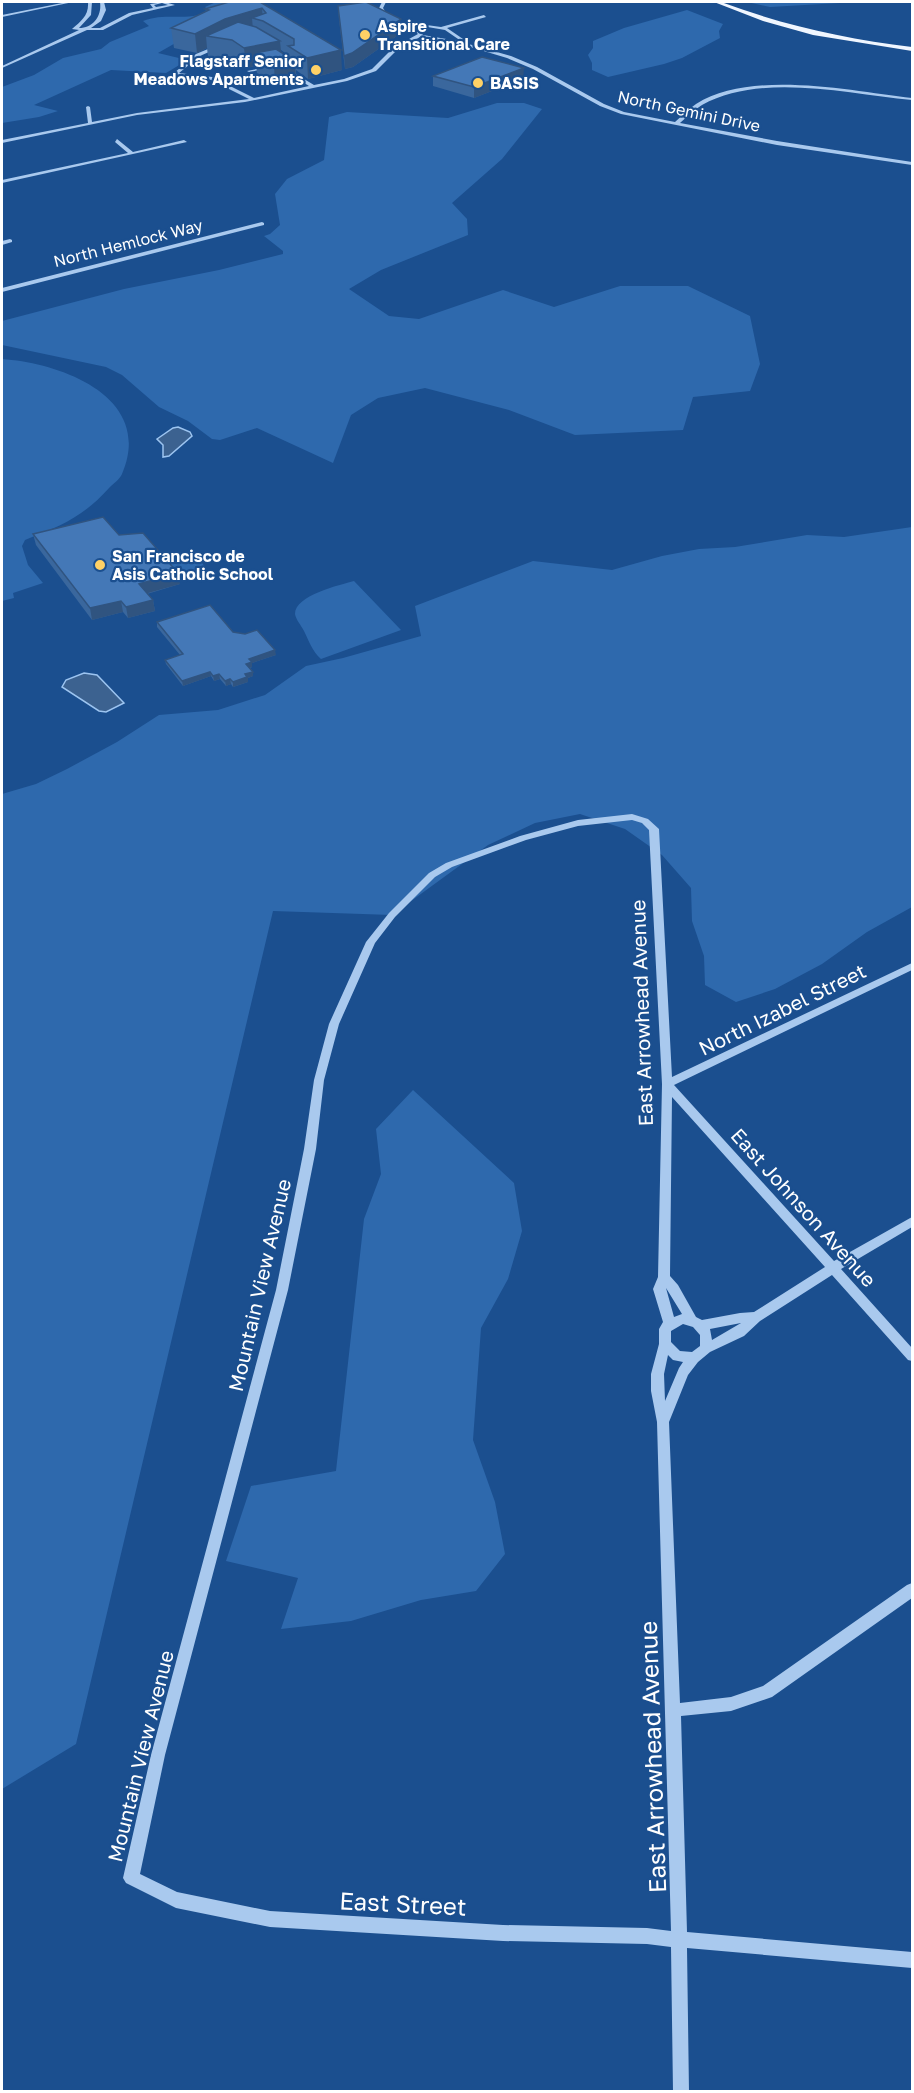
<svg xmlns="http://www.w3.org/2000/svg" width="914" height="2093" font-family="'Golos Text',sans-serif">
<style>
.green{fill:#2e69ad}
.water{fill:#3c6290;stroke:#9cc4f0;stroke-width:1.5}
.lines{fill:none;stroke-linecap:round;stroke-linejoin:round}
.minor{fill:#a9c9ee;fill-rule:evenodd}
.major{fill:#f0f6ff;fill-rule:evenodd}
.wall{fill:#3a679d;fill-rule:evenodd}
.shaded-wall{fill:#305480}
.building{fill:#4478b7;stroke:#305480;stroke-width:1.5}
.poi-dot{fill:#ffd166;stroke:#1b4f8f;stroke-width:2}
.labels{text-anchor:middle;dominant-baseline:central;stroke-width:4.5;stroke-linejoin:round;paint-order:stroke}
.far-poi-label{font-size:16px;font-weight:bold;fill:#fff;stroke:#1b4f8f;text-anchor:start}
.far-street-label{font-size:16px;fill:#fff;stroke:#1b4f8f}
.street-label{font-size:20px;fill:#fff;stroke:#1b4f8f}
.near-street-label{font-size:24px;fill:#fff;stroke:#1b4f8f}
</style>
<rect width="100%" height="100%" fill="#1b4f8f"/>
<!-- green -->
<path class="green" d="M216,2h31l-89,51 25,6 -2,5 -15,9 -55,-3 -77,35 24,6 -19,6 -37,6v-36l32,-12 29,-17 38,-9 9,-7 39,-16 -6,-5c22,-9 45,1 67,-10l-5,-4z
M747,2h110l-87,5z
M687,10l36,14 -4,7 1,7 -38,20 -18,6 -56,13 -16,-7v-7l-4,-8 5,-7v-7l31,-13z
M497,103h27l18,6 -40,50 -50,44 15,16 1,16 -87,35 -32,19 40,27 30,3 84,-29 51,17 66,-21h68l62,30 10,48 -10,27 -57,6 -10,33 -108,5 -66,-25 -84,-22 -47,10 -27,17 -18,48 -76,-35 -37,12 -8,-1 -24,-18 -29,-14 -37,-32 -16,-8 -104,-22v-24l122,-32 95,-19 64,-16v-3l-19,-15 6,-2 10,-9 -5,-31 12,-15 37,-19 5,-43 18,-5 101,6z
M2,359c59,4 153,38 120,115 -2,5 -8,9 -12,13 -28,31 -48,38 -85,53l-3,6 6,19 15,18 -30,10 1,5 -12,3z
M912,527v380l-45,25 -45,32 -47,25 -39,13 -31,-17 -1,-29 -12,-35 -1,-33 -29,-33 -37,-26 -45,-15 -45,9 -47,22 -96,70 -119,-4 -197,833 -74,45v-995l34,-10 31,-15 50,-27 42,-27 59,-5 47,-15 41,-29 37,-8 78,-22 -6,-30 118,-45 79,9 50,-14 37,-7 36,-2 72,-12 37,2z
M165,552l29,1 12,15 -8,8 -18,6 -17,-20 -4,-8z
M354,581l47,49 -80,29c-9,-8 -12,-18 -17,-28 -3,-6 -8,-11 -9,-17 0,-19 45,-29 59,-33z
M413,1090l101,93 8,48 -14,48 -27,49 -8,112 22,62 10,52 -29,37 -55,9 -70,21 -70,8 17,-51 -72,-17 25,-75 85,-15 28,-252 17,-45 -5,-45z"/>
<!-- water -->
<path class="water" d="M178,427l12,5 2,4 -23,20 -6,1v-12l-6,-6 16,-11z
M84,673l13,2 27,28 -18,9 -7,-1 -37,-24 4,-7z"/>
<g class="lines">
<!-- minor -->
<path class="minor" d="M67,2h6l-71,15v-2z
M88,2h4l-1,13 -12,13c15,0 23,-13 21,-26h4l2,8 -5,11 -10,7h9l29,-15 24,-5 -3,-4 15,-2 10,3 -43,10 -29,15h-16l-85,38v-2l77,-36 -7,-1c9,-8 17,-13 16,-27zM162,3l6,2 -12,2 -2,-2z
M382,2h4l-3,6 6,9 29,11 5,7 35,6 53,15 26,11 67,37 20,8 51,10c7,-6 14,-13 21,-18 55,-35 155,-13 216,-6v2c-65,-6 -150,-28 -210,5 -8,5 -15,12 -22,18l97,18 135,21v3l-135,-20 -156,-31 -21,-8 -67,-37 -26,-11 -50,-15 -37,-6 -23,13 -21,21 -29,10 -102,21 -108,13 -135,28v-3l86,-17 -2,-16 2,-1 2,1 2,15 45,-9 112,-14 -40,-20 -36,-5 23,-20 24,-10 2,2 -22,10 -21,17 33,4 42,21 55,-12 -27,-17 2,-2 30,18 30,-6 28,-10 21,-21 25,-14 -4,-4 -29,-11 -6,-11z
M484,15l2,2 -39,11 16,11 -2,2 -16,-11 -35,-6 2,-1 29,4z
M272,66l-2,2 -21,4 -2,-1z
M117,139l16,13 51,-12 3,2 -185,41v-3l126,-27 -13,-11z
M262,222l2,1v2l-262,67v-4z
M10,239l2,1v2l-10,3v-4z
M632,814l16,5 11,10 13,248 240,-114v7l-238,115 160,176 78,-44v10l-71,42 71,79v13l-4,-1 -76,-85 -72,46 -16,15 -34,16 -12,10 -10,13 -19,47 11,281 51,-6 32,-11 144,-101 5,-2v15l-140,99 -41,14 -50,5 6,216 225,20v16l-225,-20 2,144h-16l-2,-145 -24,-3 -144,-3 -233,-14 -94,-19 -50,-25 -3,-5 28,-123 125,-465 28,-141 10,-69 15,-56 37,-82 23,-29 40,-40 17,-10 74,-27 58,-16zM632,820l10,3 7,7 13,254 -4,193 -5,12 10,33 -4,7v15l-8,30v17l6,31 14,509 -24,-3 -144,-3 -233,-14 -93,-19 -37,-18 25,-119 123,-465 28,-141 8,-69 15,-56 36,-81 20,-26 40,-40 17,-10 74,-27 52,-14zM672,1097l153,170 -71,45 -14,1 -38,7 -6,-3 -18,-32 -8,-9zM666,1288l16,26 -8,3zM741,1323l-29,17 -2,-11zM683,1324l10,3 7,8v11l-8,6 -12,-1 -9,-9v-11zM668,1355l5,5 10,2 -4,6 -14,33 -1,-27z"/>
<!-- major -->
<path class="major" d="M714,2h7c62,23 125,37 191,45v4l-99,-16 -50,-14z"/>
</g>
<!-- wall -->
<path class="wall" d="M257,2l85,68 -34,9 -12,-9v11l-21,4 -18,-12 -1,-7 -10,2 -12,-8 -26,-4 -1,-8 -10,5 -23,-5 -3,-20 35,-17 -1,-2zM281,50l7,5v2l-7,-4z
M338,6l63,13v14l-48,34 -8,2 -6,-50z
M433,76l90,3 -49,19 -41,-12z
M33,534l86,1 61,49 -33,10 6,6 2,11 -27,7 -5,-6 -31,8 -56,-75z
M157,622l76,10 43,23 -24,8v4l-2,1 3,4v4l-5,2v4l-15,5 -2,-3 -5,2 -6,-7 -6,2 -3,-5 -28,10 -17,-22 -1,-4 15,-5 -23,-28z"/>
<!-- shaded-wall -->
<path class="shaded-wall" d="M262,8l1,13 -11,-3 1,12 -47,6 1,12 -10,5 -2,-19 30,-15z
M401,19v14l-48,34 -8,2 -1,-13z
M280,41l2,20 -27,-8 1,13 -10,2 -2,-20z
M341,50l1,20 -34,9 -1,-21z
M295,61l1,20 -21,4 -1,-20z
M524,68l-1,11 -49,19v-11z
M178,573l2,11 -39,11 -2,-11z
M153,600l2,11 -27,7 -2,-11z
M121,601l2,11 -31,8 -2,-12z
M275,650l1,5 -24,8v4l-5,2 -1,-5 3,-5z
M210,672l1,4 -28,10 -1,-5z
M253,672v4l-5,2v4l-15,5v-5l12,-8z
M219,674l1,5 -6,2 -1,-5z
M230,679l1,5 -5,2 -1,-5z"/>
<!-- building -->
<path class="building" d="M229,2h31l81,48 -34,8 -19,-12 6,-1v-6l-31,-18 -11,-3 14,-5 -4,-5 -37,11 -30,15 -24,-6 38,-18 -4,-1z
M366,2l35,17 -49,34 -8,3 -6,-50z
M238,22l18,5 24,14 -36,7 -12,-8 -26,-4z
M276,49l19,12 -21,4 -19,-12z
M482,57l42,11 -50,19 -41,-11z
M103,517l16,18 24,-2 35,40 -39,11 14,16 -27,7 -5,-6 -31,7 -57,-74z
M210,605l23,27 12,2 12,-4 18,20 -26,9 3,3 -6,2 7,8 -8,2 2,3 -14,5 -3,-3 -5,2 -6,-7 -6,2 -3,-4 -28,9 -17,-21 18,-6 -26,-32z"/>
<!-- markers -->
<g class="poi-dot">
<circle cx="365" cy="35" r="6"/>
<circle cx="316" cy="70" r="6"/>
<circle cx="478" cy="83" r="6"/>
<circle cx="100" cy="565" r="6"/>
</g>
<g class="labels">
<!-- far-poi labels -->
<g class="far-poi-label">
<text x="377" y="26">Aspire<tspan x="377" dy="18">Transitional Care</tspan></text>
<text x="304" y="61" text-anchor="end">Flagstaff Senior<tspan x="304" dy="18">Meadows Apartments</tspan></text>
<text x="490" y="83">BASIS</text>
<text x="112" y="556">San Francisco de<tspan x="112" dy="18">Asis Catholic School</tspan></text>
</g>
<!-- far-street labels -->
<g class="far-street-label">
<text transform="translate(689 111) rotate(12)">North Gemini Drive</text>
<text transform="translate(128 243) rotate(-14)">North Hemlock Way</text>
</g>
<!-- street labels -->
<g class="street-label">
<text transform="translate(782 1009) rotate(-26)">North Izabel Street</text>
<text transform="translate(641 1013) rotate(-92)">East Arrowhead Avenue</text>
<text transform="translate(804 1207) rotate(48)">East Johnson Avenue</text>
<text transform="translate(259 1285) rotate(-77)">Mountain View Avenue</text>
<text transform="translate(140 1756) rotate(-76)">Mountain View Avenue</text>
</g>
<!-- near-street labels -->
<g class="near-street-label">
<text transform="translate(652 1757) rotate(-92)">East Arrowhead Avenue</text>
<text transform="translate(403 1903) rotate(3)">East Street</text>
</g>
</g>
<!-- border -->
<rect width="914" height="2093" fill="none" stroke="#ffffff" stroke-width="6"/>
</svg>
